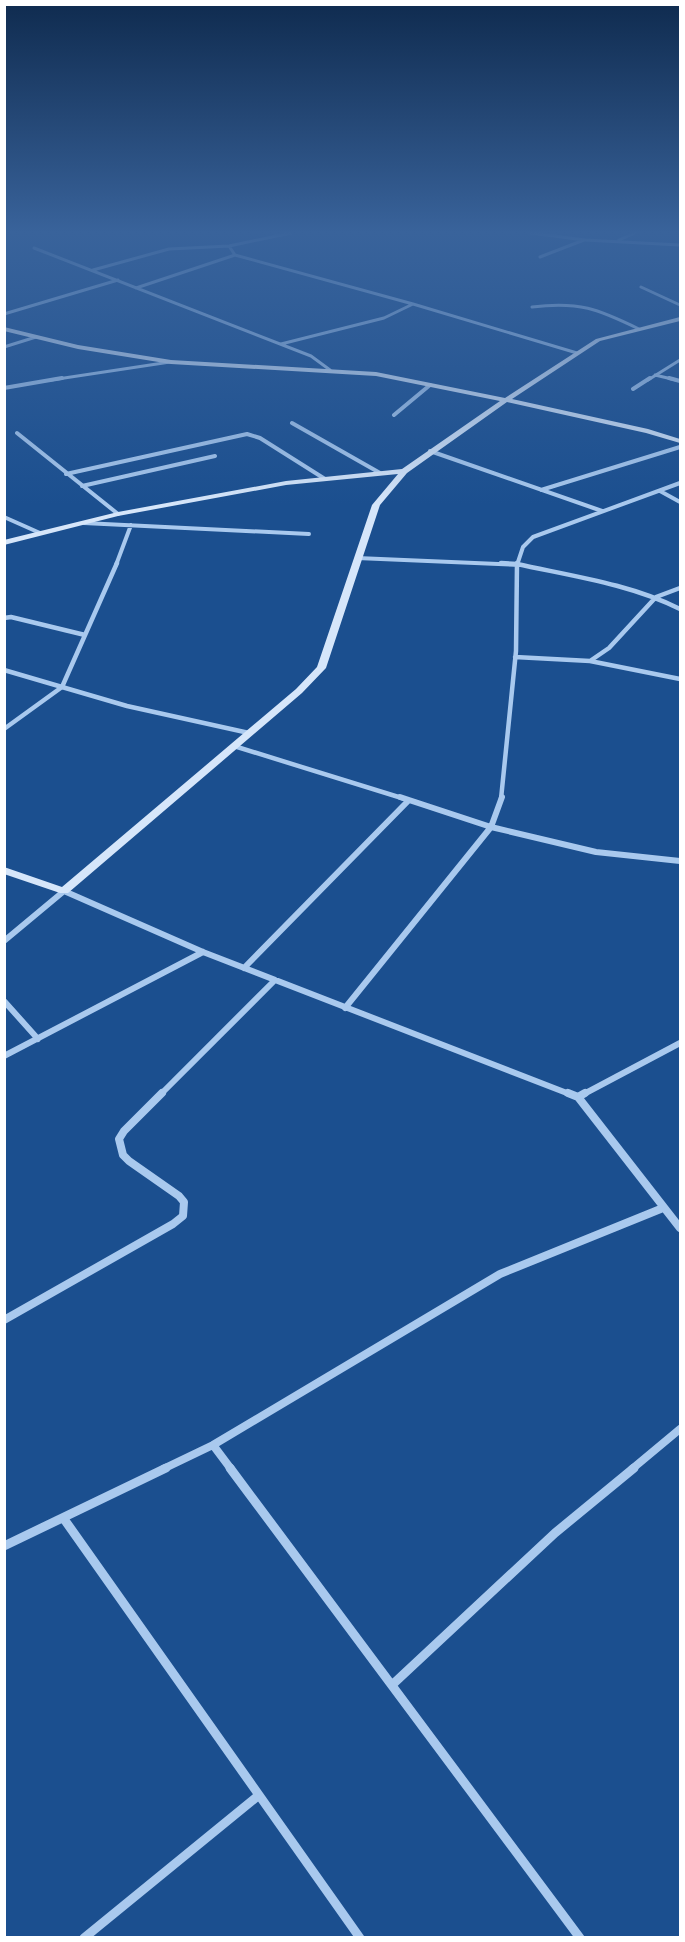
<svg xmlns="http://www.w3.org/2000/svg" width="685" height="1942" font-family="'DejaVu Sans',sans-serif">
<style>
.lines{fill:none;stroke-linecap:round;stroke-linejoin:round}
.street-far5{stroke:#a9c9ee;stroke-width:3}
.street-far4{stroke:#a9c9ee;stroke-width:4}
.street-far3{stroke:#a9c9ee;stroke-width:4.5}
.street-far2{stroke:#a9c9ee;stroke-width:6}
.street-far1{stroke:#a9c9ee;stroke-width:8}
.street{stroke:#a9c9ee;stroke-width:9}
.secondary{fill:#d6e6fa;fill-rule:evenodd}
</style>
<rect width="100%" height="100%" fill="#1b4f8f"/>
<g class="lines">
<!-- street-far5 -->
<path class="street-far5" d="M531,233l54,7 95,5
M619,240l16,-7
M229,246l6,9 178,49 164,49
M34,248l277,108 19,14
M540,257l44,-17
M93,270l76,-21 60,-3 62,-13
M641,287l39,18
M136,288l99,-33
M532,307c47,-6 66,2 107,22
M4,314l114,-34
M281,344l103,-26 29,-14
M4,347l32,-10
M655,375l21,5
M51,380l119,-18
M648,380l32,-20"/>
<!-- street-far4 -->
<path class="street-far4" d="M669,378l11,3
M4,388l58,-10
M633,389l17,-11
M394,415l36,-30
M292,423l88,50
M17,433l101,81
M430,451l172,60
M66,474l181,-40 13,4 65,41
M82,486l133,-30
M541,490l139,-43
M660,491l20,11
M4,517l36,16
M84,523l225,11
M357,558l164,7
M116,565l15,-40
M517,565l6,-18 10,-10 147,-54"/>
<!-- street-far3 -->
<path class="street-far3" d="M501,563l16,1c55,12 113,20 163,45
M4,618l7,-1 74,18
M515,657l75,4 19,-13 47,-51 24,-9
M590,661l90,18
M4,670l58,17 55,-124
M4,729l58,-42 65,19 122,27
M234,746l171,53
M501,799l15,-148 1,-88"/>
<!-- street-far2 -->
<path class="street-far2" d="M409,800l82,27 105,25 84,9
M4,941l60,-50 139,61 369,143
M244,968l165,-168 -9,-3
M4,1001l34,38
M345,1008l146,-181 11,-30
M4,1056l199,-104
M160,1095l115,-115
M582,1095l98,-52"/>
<!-- street-far1 -->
<path class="street-far1" d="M568,1093l10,4
M585,1093l-7,4 102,131
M4,1320l169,-96 10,-8 1,-14 -5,-6 -50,-35 -6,-6 -4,-16 5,-8 38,-38
M213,1445l18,24
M163,1469l50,-24 287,-171 163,-66
M632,1469l48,-40"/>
<!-- street -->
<path class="street" d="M230,1468l350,470
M64,1519l296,419
M4,1546l162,-78
M392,1685l163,-152 79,-65
M84,1938l175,-143"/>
<!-- secondary -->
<path class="secondary" d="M680,317v4l-80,20 -88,58 136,30 32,10v4l-34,-10 -139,-31 -100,71 -27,32 -54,163 -24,25 -234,200h-8l-56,-19v-7l58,20 234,-198 21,-22 55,-162 26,-31 -112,11 -168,31 -114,29v-5l114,-28 168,-31 116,-12 98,-68 -124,-25 -205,-12 -93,-15 -74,-18v-4l74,18 93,15 205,12 129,26 91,-59z"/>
</g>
<!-- sky -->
<linearGradient id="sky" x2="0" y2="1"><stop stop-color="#0f2b4f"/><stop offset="0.46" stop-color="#39639b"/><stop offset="1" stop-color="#39639b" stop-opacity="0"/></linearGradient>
<rect width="685" height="505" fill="url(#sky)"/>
<!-- border -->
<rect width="685" height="1942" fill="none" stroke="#ffffff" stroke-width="12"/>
</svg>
